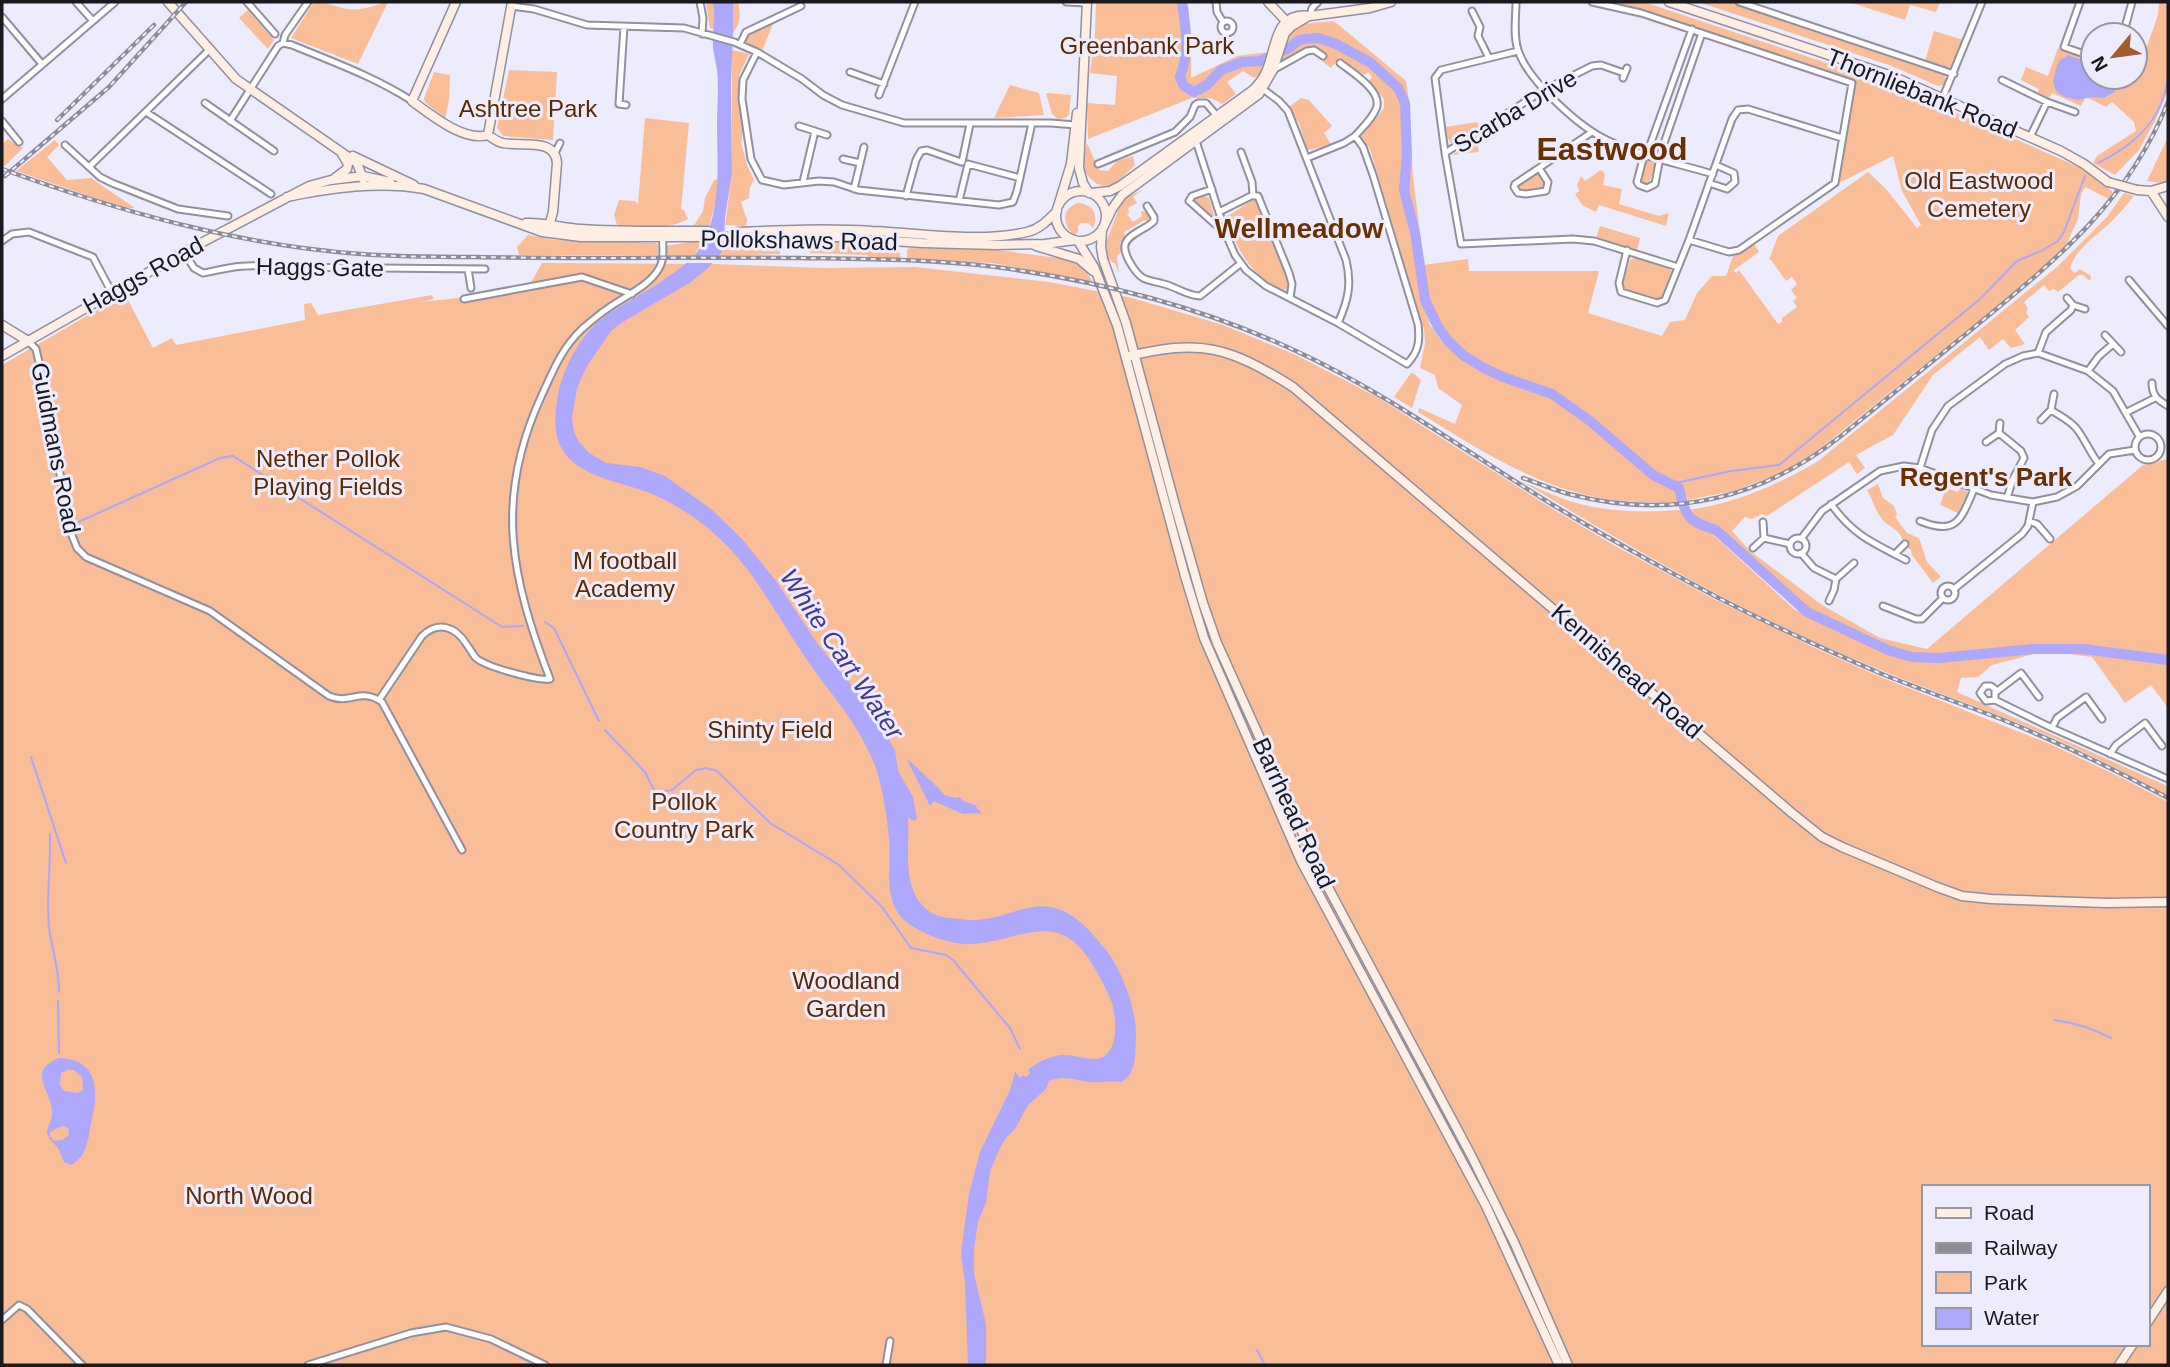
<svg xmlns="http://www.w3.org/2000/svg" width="2170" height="1367" font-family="Arial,sans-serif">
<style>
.green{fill:#f9bd98;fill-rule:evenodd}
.water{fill:#ada8fb;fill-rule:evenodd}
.pier{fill:#ececfd}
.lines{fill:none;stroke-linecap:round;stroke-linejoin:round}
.stream{stroke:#ada8fb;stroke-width:2}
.river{stroke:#ada8fb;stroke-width:10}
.street-casing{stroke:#9090a0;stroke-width:9}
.secondary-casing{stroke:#9090a0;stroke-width:11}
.street{stroke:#fff;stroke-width:5}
.secondary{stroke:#feeee4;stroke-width:8}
.rail-casing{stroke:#8d8d98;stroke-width:4.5}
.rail{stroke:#ececfd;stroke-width:2;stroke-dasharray:5;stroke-linecap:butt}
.secondary-bridge-casing{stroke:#9090a0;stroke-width:11;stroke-linecap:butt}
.secondary-bridge{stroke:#feeee4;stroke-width:8}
.labels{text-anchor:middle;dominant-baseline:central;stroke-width:6;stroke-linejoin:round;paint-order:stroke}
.park-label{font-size:24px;fill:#5c2900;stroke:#ececfd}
.street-label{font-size:24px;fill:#19191e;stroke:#ececfd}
.neighbourhood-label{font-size:26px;font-weight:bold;fill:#6b3000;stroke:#ececfd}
.water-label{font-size:26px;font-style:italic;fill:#483795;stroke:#ececfd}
.quarter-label{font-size:28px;font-weight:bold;fill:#6b3000;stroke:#ececfd}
.district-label{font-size:32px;font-weight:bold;fill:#6b3000;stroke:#ececfd}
</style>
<rect width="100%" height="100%" fill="#ececfd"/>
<!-- green -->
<path class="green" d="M314,2c14,0 21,5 34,7 15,2 26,-4 40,-7l-30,62 -67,-26z
M706,2h32c3,13 3,20 -5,31l-23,-5z
M1096,2h91l2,10v43h2v23l46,-22 32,-4 -7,21 -8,5 -11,-7 -16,11 9,12 -14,10 -11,-6h-19l-104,41 -1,-36 28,2 2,-29 -27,-3 5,-40z
M1608,2h36l248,83 189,83 32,24 -4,7 -24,-12 -4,7 -3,25 -10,22 3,1 -26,25 -224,181 -39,25 -49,18 -45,9c-5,-16 -19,-22 -34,-26l-68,-58 -34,-24 -42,-16 -35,-17 -22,-17 -14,-19 -13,-28 -19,-111v-75h2l4,68 11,88 44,-6 1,12h130l-11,42 74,23 8,-14 15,-2 12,-27 15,-17h14l7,-20 21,-12 5,8 -25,18 2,3 3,-3 39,54 4,-2v-4l15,-11 -4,-6 4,-3 -6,-8 6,-6 -5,-7 -6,4 -15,-21h-2l9,-24 90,-64 18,17 31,39 4,-3 -19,-34 -9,-35 -54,27 17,-102 -159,-53z
M1698,2h33l97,34 116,37 2,6 -3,6 -5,1 -49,-21z
M1849,2h91l-4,10 -26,-7 -5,15z
M2159,2h9v88l-13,31 -16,29 -24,25 -22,-12 4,-7 39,-25 -2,-9 -22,-20 -6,5 -20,-10 -5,9 -29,-13 -3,5 -11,-5 1,-4 -18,-9 5,-13 22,9 10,-28 35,14v15h33l9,3 23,-65z
M248,10l26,30 -6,9 -29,-31z
M1334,21l72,60 3,21 -7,3 2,39 -1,49 17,99 10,33 13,18 59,36 48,18 38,26 64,54 25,12 4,12c-12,3 -25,1 -38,1 -86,-1 -154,-46 -225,-90l1,-4 36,16 7,-19 -24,-17 -3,-13 -15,-7 5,-25 -1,-14 -54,-180 -9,-12 23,-29v-9l-15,-18 3,-4 -4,-5 -4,3 -25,-17 -8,10 -9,-7 3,-8c-17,-10 -31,4 -47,12 2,-8 3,-21 7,-28 8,-16 34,-14 49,-16z
M773,24l-11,27 -19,-8c7,-13 16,-16 30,-19z
M1934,31l29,9 -12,26 -3,2 -23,-7z
M732,50l17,4 -10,21 5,50 -3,17 6,23 7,15 -4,7 -1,11 -8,4 6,18 -1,6 -21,-1 7,-52z
M509,70l48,2 -4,68 -50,-4 -6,-8z
M434,72l16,3 -1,25 -4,19 -20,-17 -1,-4z
M1010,85l29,8 5,22 -50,3z
M1046,93l25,2 -2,20 -4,3 -7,1 -6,-5z
M1301,98l8,2 23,26 -8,7 7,11 -21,6 -3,-1 -8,-26 -10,-16z
M645,118l44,5 -8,86 3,1 4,9c-21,12 -47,7 -71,6l-3,-10 5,-15 16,1 3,3z
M1477,122l3,4 -24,17h-5l-3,-4 -2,-12z
M2168,137v44l-6,2 -15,-2z
M1476,138l3,14 -27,3z
M8,139l15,9 -18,18 -3,-1v-21z
M55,140l4,5 -12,12 20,23 24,-2 44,30h-11l-108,-37z
M1087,143l12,27 9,1 9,-10 16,-5 2,9c-17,16 -30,34 -50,7l-1,-15z
M1648,159l8,5 -8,22 -7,-2 -2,-3 6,-20z
M1601,170l4,4 -2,11 19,4 -3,15 40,12 10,-3 -3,13 -67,-21 -3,7 -14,-7 -7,-11 4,-3 -2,-6 4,-9 4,5z
M1537,174l3,1 6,10c-4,8 -19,8 -27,5v-5z
M717,179v20l-8,27 -16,1 10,-16 2,-13 9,-18z
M1144,189l-11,8 4,6 -9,5 1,4 -2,2 6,8 9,-6 -1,-4 2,-1 6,3 2,4 -3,5 -3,-3 -21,12 1,4 -5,8 1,8 -4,4 2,18 -4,-11h-2l-6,-6 -1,-15 15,-39 5,-5z
M2124,193l10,3c-7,9 -15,18 -23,26 -16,15 -34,25 -41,46l5,5 5,-4 11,7 -1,5 -7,-6h-4l-21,17 -4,-3 -5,2 -5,-6 -20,17 4,7 -2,3 3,5 -14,13 10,14 -14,4 -8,-9 -14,11 -9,-13 -47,38 -40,60 -37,20 9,13 -8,6 -8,-12 -82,54 -5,-2 -10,5 -7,-2 -13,14 18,20 72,54 58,33 47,11 216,-184 25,-6v249l-17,-23 -26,18 -33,-46 -47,-6 -53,14 -14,12 -17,1 -4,14 208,93 3,2v9c-51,-28 -104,-55 -158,-76 -56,-22 -113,-42 -168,-66 -111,-48 -216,-109 -319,-172 15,6 31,14 47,19 35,11 73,12 110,9 7,13 16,19 30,22l85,78 111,50 70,-2 56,-6 -37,-2 -69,5 -26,-4 -92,-41 -91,-81 -14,-4 -17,-15c47,-5 90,-25 131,-48l241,-196 49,-49z
M1204,196l5,2 6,21 -21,-19z
M1252,200l5,1 29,76 2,10 -3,3c-31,-10 -52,-43 -57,-74z
M1078,203c15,1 21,12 15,25l-5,-5h-7l-3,3v6l-4,3c-12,-11 -13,-26 4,-32z
M1600,226l40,12 -3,12 -41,-12z
M528,235l27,5 101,3 2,2v10h-139l-2,-8z
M703,240l-9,16h-30l2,-10z
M725,242l55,3v9l-61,2z
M828,242h21l47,5 3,4 2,8 -32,-1 -1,-3 -58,-2v-6h15z
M909,248l88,2 61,8 17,5 11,8 7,12 -100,-20 -86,-4v-9z
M1636,258l33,10 4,5 -9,24 -6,2 -33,-9 -3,-3 8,-27z
M542,263l171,1 112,4 90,-1 134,15 83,16 91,27 73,30 81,42 174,111 66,39 97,52 103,50 66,29 167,66 70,33 48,25v563h-2166v-1000l123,-71 28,54 19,-10 4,7 129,-25 -1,-16 7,-1 7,12 114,-20 2,4 -12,3 55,-6 52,-10zM1923,1187h224v157h-224z
M1411,373h2l8,7 -9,28 -18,-11z
M1878,484l5,14 11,8 3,8 -2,3 12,16 12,5 8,24 14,15 -8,6 -21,-28 -1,-5c-8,-4 -7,-11 -13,-18 -6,-6 -14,-8 -18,-16 -6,-8 -8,-18 -13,-26z
M1946,488l12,4 2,-4 7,4 1,3 -10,18 -18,-8z"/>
<!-- water -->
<path class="water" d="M713,2h20v31l-2,51 1,89 -7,44 -1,25 -2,10 -13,15 -18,15 -70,41 -10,8 -24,35 -10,22 -5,30 2,14 5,10 10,11 17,10 34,4 25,9 46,33 31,30 34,42 41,62 55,68 23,39 3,21 15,26 4,22 -4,2 -5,-4c2,30 -8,75 22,95 9,6 20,6 30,7 28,4 42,-5 68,-11 35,-9 58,17 78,42 16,21 30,58 30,84 -1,16 2,40 -15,48 -10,-2 -20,1 -30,0 -15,-1 -27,-8 -42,-1l-3,8 -18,16 -13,24 -10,10 -4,7 -11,25 -4,32 -8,18 -4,28v25l12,50v41h-18l-3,-81 -4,-31 8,-59 11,-42 30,-62 5,-18 5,6 3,-3 3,2 4,-4 -2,-3c9,-8 22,-14 34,-15 14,-1 34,10 45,-1 11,-11 9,-38 5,-51 -6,-15 -13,-28 -21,-41 -33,-53 -70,-22 -117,-18 -16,1 -30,-3 -45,-9 -8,-4 -19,-9 -26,-16 -21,-22 -11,-54 -14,-81 -2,-20 -5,-41 -10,-60 -14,-49 -49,-83 -76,-124 -17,-25 -32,-52 -50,-77 -24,-34 -55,-61 -92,-79 -30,-16 -84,-18 -100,-51 -8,-15 -6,-36 -3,-53 6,-28 23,-60 46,-77 21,-15 45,-26 65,-41 13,-9 26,-18 33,-32 20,-36 15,-80 15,-120 0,-18 2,-36 0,-54 -1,-7 -3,-15 -4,-22 -1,-16 3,-31 0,-46z
M2068,55l25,9v13h16l7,7 -1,8 -12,6 -11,-1 -14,3 -13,-3 -9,-6 -3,-9 4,-17 3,-5z
M906,758c6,5 36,32 38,37l11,3 5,-1 3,4 12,4 7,9 -6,-1 -13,1 -27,-12 -2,-1 -4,5z
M59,1058c38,1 40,31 33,60 -4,18 -3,37 -21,47l-7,-3 -6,-14 -9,-10 -2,-6c1,-7 6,-14 5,-21 -1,-21 -26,-40 7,-53zM68,1070h6l8,7 1,13 -5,3 -14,-2 -4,-6 1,-12zM62,1126l6,2 1,7 -7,5 -8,1 -4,-5v-4z"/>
<!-- pier -->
<path class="pier" d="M689,256h34l-6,7h-36z"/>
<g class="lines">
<!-- stream -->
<path class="stream" d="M2098,163c37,-18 66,-44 70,-87
M1671,484l60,-13 48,-6 201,-166 37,-38 24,-10 17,-10 6,-9 21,-56
M74,524l146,-66 13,-2 269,171 21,-1
M545,622l9,6 45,93
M605,730l40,42 9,18 6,2 12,-2 24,-20 10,-2 11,3 53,52 69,42 43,42 29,41 35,7 7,5 57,68 10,21
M31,757l35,106
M50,834c1,31 -4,62 -1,93 3,22 10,43 10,65
M58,1001l1,52
M2054,1020c22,3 38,8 57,18
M1257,1350l8,15"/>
<!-- river -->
<path class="river" d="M1182,2c4,26 8,50 -2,75l4,9 10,6 13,-7 14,-15 21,-8 18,-1 29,-13 10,-8 7,-1 13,-1 17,6 35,19 27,25 7,15 2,51 -3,36 11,43 10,67 13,27 10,14 16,15 20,12 19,9 49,17 38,27 63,54 26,13c7,29 8,33 37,42l91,82 81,38 24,7 27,1 94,-9h50l85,11"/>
<defs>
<path id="street" d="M76,2l17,19
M247,2l28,32
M700,2l3,16 -1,16
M1066,2l21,1
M1216,2l1,10 6,10
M1516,2c0,15 -3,33 2,48 10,31 62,78 91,91 30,15 71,23 104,33
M1592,2l49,11 211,70 -17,100 -96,67 -10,2 -40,-12
M1739,2l215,72
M2080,2l-16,45 29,10
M511,6l23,3 53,16 97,3 50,14 23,10 45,27 21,16 19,10 62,18h147l24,2
M1472,11l8,16 -2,9 11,22
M1310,16l2,-8 6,-6
M2,17l40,47
M1221 27a6 6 0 1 1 12 0a6 6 0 1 1-12 0Z
M624,26l-5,78 7,1
M1692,29l-43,119 -6,11 -6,23 2,3 8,3 8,-4 6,-32 41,-119
M2123,35l9,-33
M283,43l9,2c41,17 83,32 120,56
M740,44l6,-12 55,-26
M1518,51l-77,19 -6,8 10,75 16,91 112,-5 21,2 84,26
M757,52l-14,28 -1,19 9,60 11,21 22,5 35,-4 15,1 24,8 141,15 14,-3 4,-11 15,-68
M1340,63c12,9 44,29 36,46 -4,10 -14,19 -21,27
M1273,70l34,-19 7,-1 9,6
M850,72l34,12
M1623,78l4,-10
M2002,80l45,22 28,10
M1263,89l16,12 9,10 58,149c6,24 2,41 -8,63
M879,95l36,-93
M1943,97l39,-95
M2,99l113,-97
M205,103l69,48
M146,112l125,82
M2,121l17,21
M230,121l48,-75 5,-3 2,-8 23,-33
M799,126l28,9
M2030,137l17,-35
M1196,141l30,93 9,21 11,15 20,16 72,37 69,41c12,-13 13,-23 11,-40l-45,-149 -10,-28 -8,-11 -11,7 -37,15
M65,145l35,32 12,6 66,26 50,7
M1241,152l11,30 1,13
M555,153l5,-10
M1445,153l99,-63 48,-24 9,-1 23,8
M843,159l17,4
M962,162l8,-38
M968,164l52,14
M1098,164l77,-32 15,-15 5,-12 3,-2h8l11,13
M89,167l120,-117
M1539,168l-24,16 -1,3 4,6 8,1 20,-3 2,-9 -9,-14 53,-36
M803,182l12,-51
M1709,183l18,6 8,-7 -1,-9 -18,-8
M854,189l10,-42
M1212,189l-20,7 -3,5 37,33
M906,196l10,-36 5,-9 6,-1 34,12
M959,201l9,-37
M1147,206l7,11v4c-7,8 -27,13 -29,24 -2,9 10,28 18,33 6,3 14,4 21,6 12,3 24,12 36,12l40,-32
M1219,212l32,-16h7l31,77 3,11 -2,14
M2,241l10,-7 17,-2 64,25 19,36
M1627,250l-8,33 2,9 36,11 8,-3 24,-60 43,-121 6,-9 10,-1 94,29
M184,252l10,16 9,5c22,-4 42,-10 65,-6l217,2
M468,269l3,19
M2129,280l39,46
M2067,298l6,7 12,4
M464,299l118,-22 50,17
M2105,335l16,17
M28,341l8,8 12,53 21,126 8,20 9,9 124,54 119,85c21,9 31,-9 53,6l80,148
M2038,353l8,-21 25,-22 2,-5
M2088,371l11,-15 14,-12
M2152,383c0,13 6,17 16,23
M2051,410l3,-16
M2127,412l28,-14
M2041,420l10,-10c9,6 18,10 25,18 9,11 14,25 23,36
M2000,423l-1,10 22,18 3,7 -11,21 -6,19
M2135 447a13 13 0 1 1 26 0a13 13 0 1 1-26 0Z
M1986,442l13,-9
M1920,468l12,-38 16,-24 57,-42 18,-8 15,-3 50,18 25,20 26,45
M1831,504c22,31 42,39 75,56
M1920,521c36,15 41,-1 54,-32
M2029,521l8,3 13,15
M1764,538l26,6
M1790 546a8 8 0 1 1 16 0a8 8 0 1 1-16 0Z
M1801,539l21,-28 58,-40 24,-5 16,2 71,27 42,7 24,-5 20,-11 32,-32 26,-4
M1753,548l11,-10 -1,-16
M1801,553l13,15 22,11
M1895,554l10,-10
M1941 593a7 7 0 1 1 14 0a7 7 0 1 1-14 0Z
M1954,589l68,-55 6,-8 5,-24
M1829,601l5,-11 2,-11 18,-16
M1883,606l33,13h6l21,-21
M1996,692l25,-19 18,24
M379,700l43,-64c17,-16 34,-9 45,9 3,4 6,10 9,13 10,9 62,23 74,21 -39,-102 -56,-179 -9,-282 12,-26 20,-48 41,-68 8,-7 16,-14 25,-20 16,-12 50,-26 55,-48 2,-8 0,-18 1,-26
M1995,700v-11l-4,-3h-6l-5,7 6,8 9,-1 57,28 116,51
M2052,728l5,-10 29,-21 16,22
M2110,754l6,-9 29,-22 17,23
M2,1320l17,-15 8,4 55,56
M308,1365l103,-32 35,-6 45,12 54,26
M886,1365l4,-24"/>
<path id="secondary" d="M168,2l68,77 121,84 6,16
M456,2l-44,99c19,14 52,41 76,34 5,3 9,7 15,8 18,4 52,-6 54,20l-4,49 -4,14
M1087,2l-8,166 4,15 6,10
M1268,2l21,22
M1669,2l223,74 169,75 23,13 24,18
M488,135l24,-133
M353,156l61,29
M335,178l12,-9 1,-5 -6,-10
M2137,190l14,1 17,-5
M2151,191l17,26
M1056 216a25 25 0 1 1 50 0a25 25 0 1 1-50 0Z
M1091,193l19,-2 10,-5 133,-96c5,-5 10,-11 13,-18 11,-23 7,-61 44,-56l60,-8 21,-6
M287,197c45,-9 91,-16 137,-8l118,43 39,5h256l85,6 74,2 49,-1 30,-4
M1059,203l12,-39 6,-51
M526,223c18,-1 36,5 55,6 42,3 85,2 127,2
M1104,226l8,-17 10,-14 137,-101 14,-24 12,-37 7,-7 15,-9
M1102,229l-1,18 2,12 23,64 49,182 28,98 14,40 106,235 148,277 43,87 54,123
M738,232c45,-2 90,-4 134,-1 49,2 107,12 155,1 13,-3 21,-12 30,-21
M1078,241l16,26 23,58 68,251 19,62 97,223 185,345 73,159
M1036,246l43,13 14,12
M2,325l26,16
M2,356l182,-104 125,-66 22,-6 32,-4 27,6
M1126,357c75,-19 103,-10 167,30l499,426 30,24 20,10 95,40 25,9 29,3 116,4 61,-1
M2147,1323l21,-32
M2119,1365l14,-21"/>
</defs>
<!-- street casing -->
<use href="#street" class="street-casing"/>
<!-- secondary casing -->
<use href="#secondary" class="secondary-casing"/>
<!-- street -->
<use href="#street" class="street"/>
<!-- secondary -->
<use href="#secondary" class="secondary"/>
<defs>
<path id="rail" d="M57,120l97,-95
M2,169c116,42 235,76 359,85 38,3 77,3 115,3 108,2 216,0 324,1 65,1 131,1 196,9 103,14 206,40 300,84 91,42 172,102 257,154 53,32 107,62 162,91 54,28 111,54 167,78 40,16 80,30 119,45 57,23 113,50 167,79
M5,176l104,-89 77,-85
M1523,478c15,5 31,12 46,16 100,26 191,6 272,-58 45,-37 90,-74 136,-111 80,-66 151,-123 191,-223"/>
</defs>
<!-- rail casing -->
<use href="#rail" class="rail-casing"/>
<!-- rail -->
<use href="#rail" class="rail"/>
<defs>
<path id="secondary-bridge" d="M2108,182l29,8"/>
</defs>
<!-- secondary-bridge casing -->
<use href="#secondary-bridge" class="secondary-bridge-casing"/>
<!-- secondary-bridge -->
<use href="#secondary-bridge" class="secondary-bridge"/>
</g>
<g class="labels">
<!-- park labels -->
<g class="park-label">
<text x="1147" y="45">Greenbank Park</text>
<text x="528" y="108">Ashtree Park</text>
<text x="1979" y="180">Old Eastwood<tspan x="1979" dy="28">Cemetery</tspan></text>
<text x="328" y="458">Nether Pollok<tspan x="328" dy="28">Playing Fields</tspan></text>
<text x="625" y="560">M football<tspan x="625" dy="28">Academy</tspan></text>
<text x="770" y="729">Shinty Field</text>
<text x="684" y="801">Pollok<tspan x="684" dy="28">Country Park</tspan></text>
<text x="846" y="980">Woodland<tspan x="846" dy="28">Garden</tspan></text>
<text x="249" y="1195">North Wood</text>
</g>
<!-- street labels -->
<g class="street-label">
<text transform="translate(1922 93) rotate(22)">Thornliebank Road</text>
<text transform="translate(1515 111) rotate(-31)">Scarba Drive</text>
<text transform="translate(799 240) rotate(1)">Pollokshaws Road</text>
<text transform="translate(320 267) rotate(1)">Haggs Gate</text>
<text transform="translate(143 275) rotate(-29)">Haggs Road</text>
<text transform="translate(56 448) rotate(79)">Guidmans Road</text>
<text transform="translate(1627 671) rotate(41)">Kennishead Road</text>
<text transform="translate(1294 813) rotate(65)">Barrhead Road</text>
</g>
<!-- neighbourhood labels -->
<g class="neighbourhood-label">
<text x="1986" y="477">Regent's Park</text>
</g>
<!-- water labels -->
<g class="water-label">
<text transform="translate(842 654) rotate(56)">White Cart Water</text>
</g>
<!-- quarter labels -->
<g class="quarter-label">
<text x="1299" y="228">Wellmeadow</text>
</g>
<!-- district labels -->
<g class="district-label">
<text x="1612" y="149">Eastwood</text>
</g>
</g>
<!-- border -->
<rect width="2170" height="1367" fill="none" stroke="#19191e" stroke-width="7"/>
<!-- legend -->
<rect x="1922" y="1185" width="228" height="161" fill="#ececfd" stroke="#9898a4" stroke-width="2"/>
<rect x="1936" y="1208" width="35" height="10" fill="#feeee4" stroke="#9898a4" stroke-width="2"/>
<text x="1984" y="1220" font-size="21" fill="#19191e">Road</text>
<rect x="1936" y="1243" width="35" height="10" fill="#8d8d98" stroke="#9898a4" stroke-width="2"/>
<text x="1984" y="1255" font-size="21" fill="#19191e">Railway</text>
<rect x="1936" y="1272" width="35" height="21" fill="#f9bd98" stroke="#9898a4" stroke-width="2"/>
<text x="1984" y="1290" font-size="21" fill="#19191e">Park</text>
<rect x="1936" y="1308" width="35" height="21" fill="#ada8fb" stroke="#9898a4" stroke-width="2"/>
<text x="1984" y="1325" font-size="21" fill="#19191e">Water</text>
<!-- north arrow -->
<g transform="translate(2114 56) rotate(241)"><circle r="33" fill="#ececfd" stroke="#9898a4" stroke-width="2"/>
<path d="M0-5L12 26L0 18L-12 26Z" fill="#a25d2f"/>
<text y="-10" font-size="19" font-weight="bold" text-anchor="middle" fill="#19191e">N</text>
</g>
</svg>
